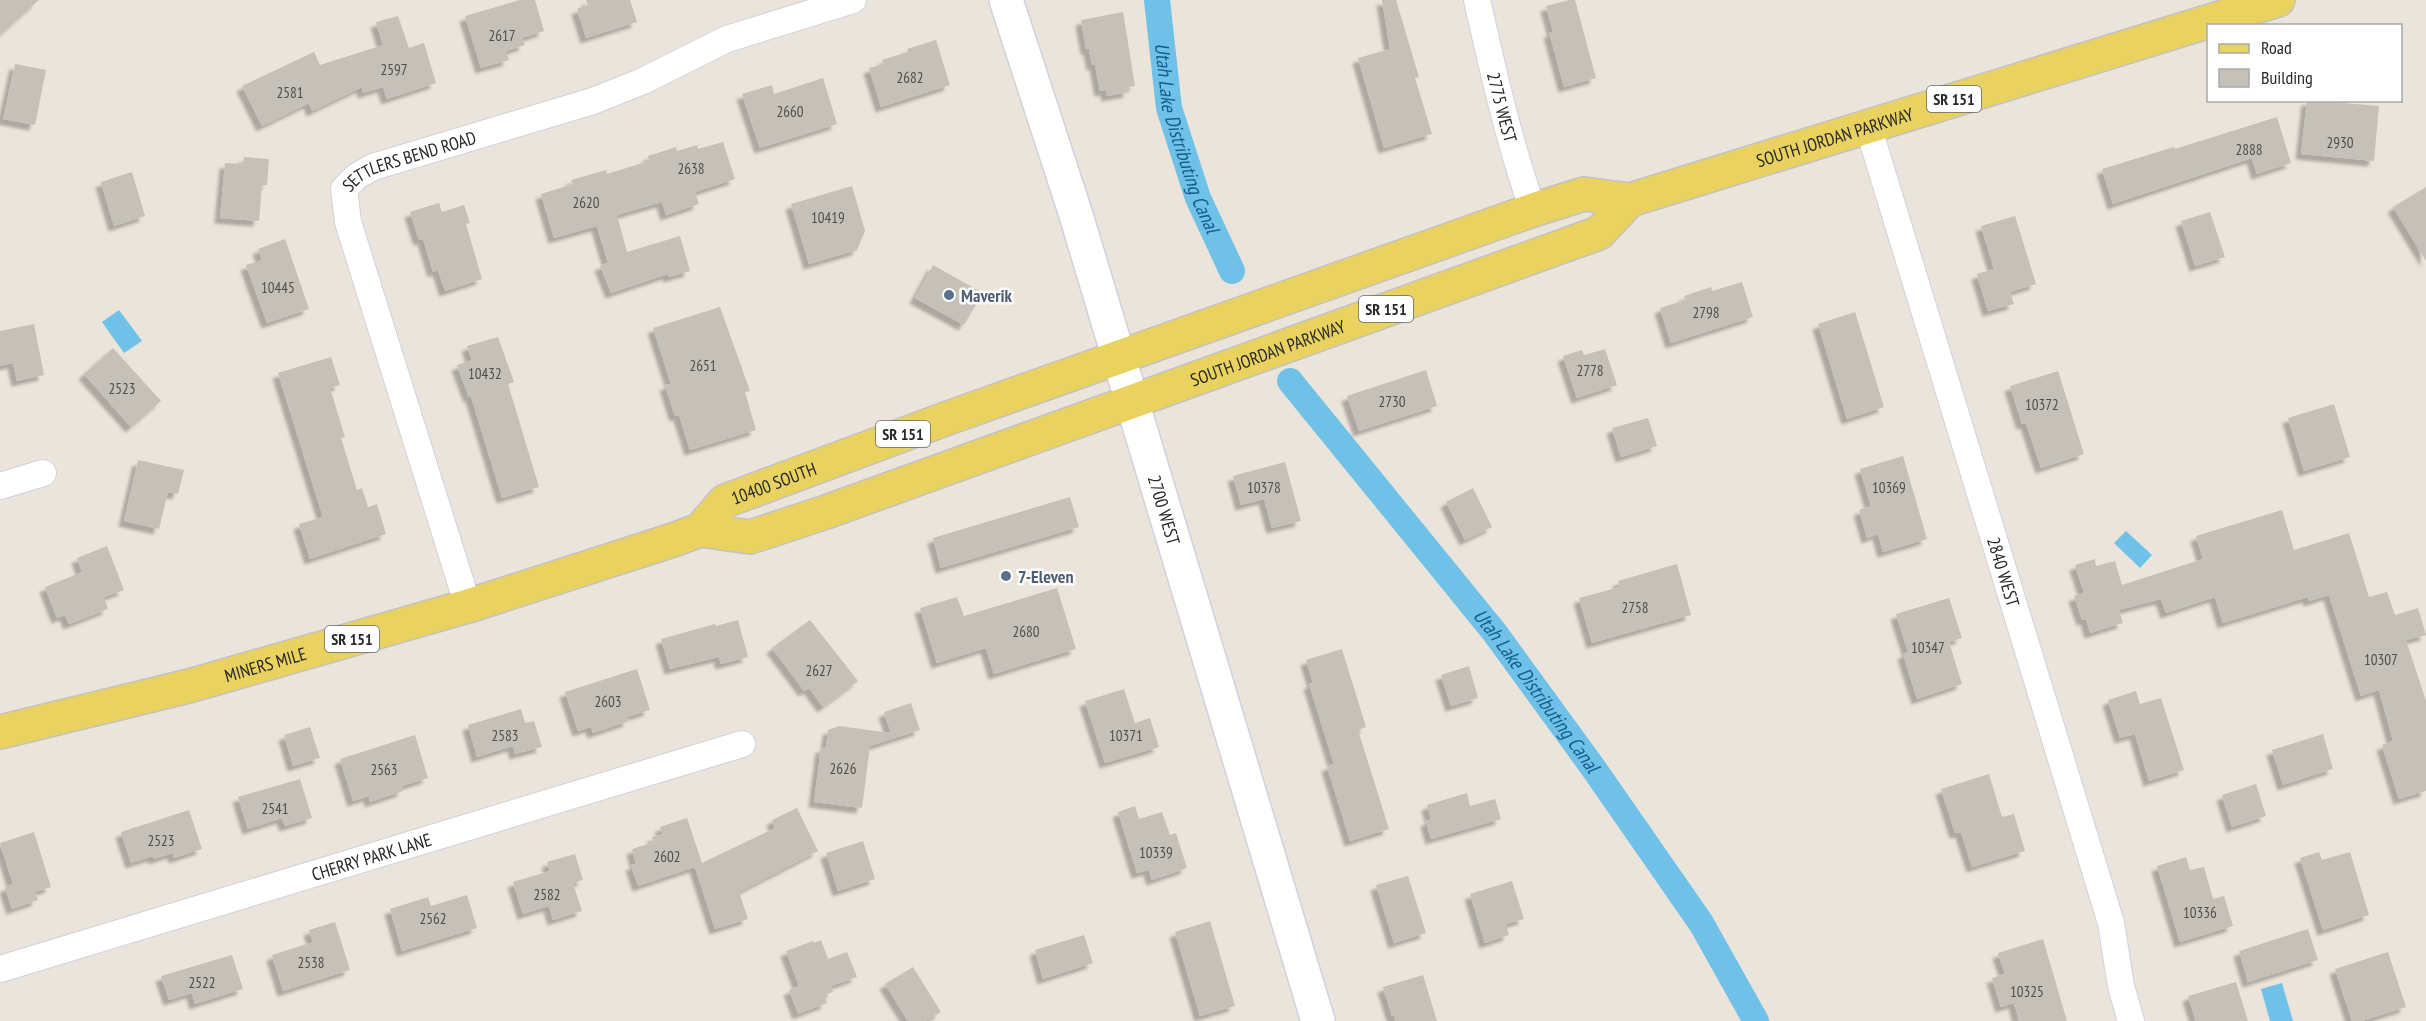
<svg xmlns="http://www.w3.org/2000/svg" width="2426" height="1021" font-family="'PT Sans Narrow',sans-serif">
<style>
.water{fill:#70c1e8}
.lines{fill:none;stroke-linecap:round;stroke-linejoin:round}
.canal{stroke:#70c1e8;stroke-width:26}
.building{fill:#c5c1b9;filter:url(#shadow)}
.minor-casing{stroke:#cfd1e0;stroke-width:28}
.secondary-casing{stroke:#cfd1e0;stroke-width:36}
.primary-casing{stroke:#c3c3c3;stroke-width:36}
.minor{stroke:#fff;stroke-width:26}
.secondary{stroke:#fff;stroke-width:33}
.primary{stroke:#e9d25f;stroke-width:33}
.service-dot{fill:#5c6f8a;stroke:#fff;stroke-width:2}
.labels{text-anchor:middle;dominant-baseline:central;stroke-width:5;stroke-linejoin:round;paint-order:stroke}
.number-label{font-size:15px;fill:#4f4e4c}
.shield{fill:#fff;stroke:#686868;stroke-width:1.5}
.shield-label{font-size:16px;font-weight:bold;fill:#282828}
.street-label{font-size:18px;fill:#282828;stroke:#fff}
.service-label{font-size:18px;font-weight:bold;fill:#4e5e75;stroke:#fff;text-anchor:start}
.water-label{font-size:20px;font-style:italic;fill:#135d90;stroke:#fff}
</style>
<defs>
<filter id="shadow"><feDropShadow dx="-5.5" dy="5.5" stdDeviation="1.5" flood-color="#0004"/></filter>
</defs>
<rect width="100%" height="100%" fill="#eae4da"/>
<!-- water -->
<path class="water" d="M119,310l23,31 -18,12 -22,-31z
M2126,531l26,24 -12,13 -26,-25z
M2282,983l11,38h-23l-9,-32z"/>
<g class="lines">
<!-- canal -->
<g class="canal">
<path id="s1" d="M1157,0l12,108 29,90 34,73"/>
<path id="s2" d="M1290,381l205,252 99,136 107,154 55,98"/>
</g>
</g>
<!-- building -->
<path class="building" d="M0,0h39l-39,35z
M520,0h15l9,31 -22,7 3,7 -19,6 3,9 -28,8 -16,-52z
M586,0h44l7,22 -51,16 -9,-29 11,-4z
M1382,0h14l23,77 -4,1 17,56 -48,14 -26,-90 32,-9z
M1569,0h6l21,78 -32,9 -15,-55h4l-7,-26z
M1123,12l12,74 -7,1 1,5 -22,4 -1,-6 -6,1 -5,-27 -3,1 -3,-16h-3l-5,-29z
M398,16l11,32 15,-5 12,40 -49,16 -4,-12 -20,6 -1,-6 -50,24 -3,-8 -47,23 -20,-40 72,-34 6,13 63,-20 -7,-23z
M936,40l14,45 -69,22 -12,-39 15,-4 -2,-4 26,-8 -1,-3z
M15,64l31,6 -11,55 -32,-6z
M823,78l14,46 -77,24 -18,-54 30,-9 2,9z
M2307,100l72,6 -5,55 -73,-7z
M2277,117l14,46 -34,11 -5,-16 -139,46 -11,-35 72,-22 1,2z
M723,142l12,37 -40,13 4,12 -33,11 -4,-13 -45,13 10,37 53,-16 10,35 -21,6 -1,-3 -57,19 -11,-28 8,-2 -11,-37 -43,12 -13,-44 32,-10 -2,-4 35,-10 1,4 42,-13 -1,-5 28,-9 1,4 20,-6 1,4z
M244,157l25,2 -2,26h-5l-3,36 -39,-3 5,-55 18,1z
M132,172l13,44 -31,10 -13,-44z
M852,186l13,45 -8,19 -48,14 -18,-60z
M2426,187v74l-33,-54z
M439,203l3,9 22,-7 6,18 -4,1 16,55 -37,12 -7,-21 -5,2 -10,-33 -4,1 -9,-28z
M2210,212l15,45 -30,9 -14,-45z
M2015,216l21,68 -26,8 4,12 -26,7 -11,-37 17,-5 -13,-43z
M285,239l24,70 -42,14 -21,-58 16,-5 -4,-11z
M933,265l50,28 -19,32 -49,-27z
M1742,282l11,35 -82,26 -11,-35 26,-8 -2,-4 27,-9 1,4z
M720,307l30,84 -5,1 11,38 -66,20 -11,-35 -4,1 -10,-31 6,-1 -18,-56z
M1855,312l29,95 -37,12 -29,-95z
M34,324l10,51 -27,6 -4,-18 -13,3v-35z
M498,337l16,45 -6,2 31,103 -37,11 -31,-102 -2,1 -12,-32 15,-5 -5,-14z
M113,348l48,53 -30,26 -47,-53z
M1605,349l12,36 -40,13 -14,-42 19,-6 2,5z
M331,357l9,28 -10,3 15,49 -4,1 16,52 5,-2 6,19 9,-3 9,30 -76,25 -11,-35 24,-7 -45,-144z
M1426,370l11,36 -78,25 -12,-35z
M2058,371l26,83 -43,14 -15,-45 -4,1 -12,-38z
M2334,404l16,53 -46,14 -16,-53z
M1648,418l9,28 -36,11 -9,-29z
M1903,456l24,83 -44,13 -5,-18 -11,4 -8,-28 12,-4 -11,-37z
M138,460l46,10 -6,24 -10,-2 -9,37 -35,-8z
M1285,462l16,59 -29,7 -8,-29 -23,6 -8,-29z
M1473,488l19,39 -27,13 -19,-38z
M1070,497l9,30 -138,41 -8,-30z
M2282,510l12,40 55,-17 20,64 18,-5 8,23 23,-7 8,27 -20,5 20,61v90l-27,8 -17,-54 11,-4 -14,-51 -18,6 -32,-101 -20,6 -1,-4 -85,26 -8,-26 -49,16 -5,-14 -42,11 4,13 -33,10 -4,-14 -4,1 -8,-24 10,-3 -9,-28 20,-6 1,7 19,-5 7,24 81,-26 -7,-23z
M107,546l17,44 -20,7 4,12 -39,15 -4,-9 -8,3 -12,-31 37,-15 -5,-14z
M1677,564l14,51 -99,28 -13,-45 41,-11 -2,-6z
M1057,588l19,61 -82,25 -8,-26 -49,15 -17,-55 37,-11 7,19z
M1949,598l13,40 -13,4 13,42 -45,15 -14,-45 5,-2 -12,-38z
M738,620l10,37 -27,7 -2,-7 -49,12 -9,-30 54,-15 1,2z
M810,620l48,61 -35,26 -14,-19 -5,3 -32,-43z
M1342,649l24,78 -8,3 31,99 -39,12 -23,-75 7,-2 -25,-80 4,-1 -7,-23z
M1469,666l9,32 -27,8 -10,-31z
M637,669l13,41 -23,7 2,4 -36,12 -2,-6 -13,4 -13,-39z
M1124,689l11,34 15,-5 9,29 -54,16 -20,-62z
M2136,691l4,13 21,-6 23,72 -35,11 -14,-47 -15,4 -12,-38z
M911,703l9,27 -50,16 -8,62 -48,-6 7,-55 5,1 2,-18 11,-4 52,7 -7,-21z
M521,709l4,14 9,-2 8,26 -27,7 -2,-8 -36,11 -9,-32z
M310,727l10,31 -27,8 -9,-31z
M2323,734l10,35 -50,16 -11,-35z
M415,735l13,43 -26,8 1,5 -33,11 -1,-6 -16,5 -13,-42z
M1989,774l13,43 12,-3 11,37 -53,16 -11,-35 -6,1 -14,-44z
M300,779l12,39 -27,8 -3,-8 -34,11 -10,-32z
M2256,784l10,32 -34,11 -10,-32z
M1467,793l3,13 25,-7 6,20 -70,20 -5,-18 5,-2 -4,-14z
M1135,806l4,13 23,-7 8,23 6,-2 11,35 -35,12 -3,-10 -12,3 -19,-61z
M797,808l21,43 -79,41 9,27 -33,10 -20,-62 -57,19 -7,-21 5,-1 -4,-15 22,-7 -2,-5 11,-3 -3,-7 27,-9 15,45 73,-35 -3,-8z
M189,810l13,39 -28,9 -1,-5 -19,6 -1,-3 -22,7 -10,-31z
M34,832l17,55 -16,5 3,8 -26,9 -7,-22 8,-3 -13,-41z
M863,841l12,38 -37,12 -12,-38z
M2319,852l3,8 28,-8 19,63 -46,15 -23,-72z
M575,854l8,26 -10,3 9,28 -29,9 -4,-14 -26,8 -10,-32 37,-11 -3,-9z
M2186,857l4,13 14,-3 9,32 11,-3 9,30 -53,16 -23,-76z
M1408,876l18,57 -32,10 -18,-58z
M1512,881l12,38 -18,5 3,11 -24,8 -15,-49z
M467,895l10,33 -75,23 -12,-42 38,-12 3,9z
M1210,921l25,85 -35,10 -25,-84z
M335,922l15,48 -67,21 -11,-36 41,-13 -4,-12z
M2308,929l10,31 -70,22 -9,-31z
M1084,935l9,28 -50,16 -8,-29z
M2043,939l24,82h-48l-5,-18 -13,4 -9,-29 13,-4 -7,-21z
M821,940l7,19 19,-7 10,25 -26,9 2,6 -9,3 3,8 -29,11 -9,-24 10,-4 -13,-35 27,-10 1,2z
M2388,952l18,55 -44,14h-10l-17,-52z
M232,955l11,34 -48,15 -3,-11 -23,7 -8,-24z
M913,967l28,45 -16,9h-17l-23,-37z
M1423,975l14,46h-41l-2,-5h-2l-9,-29z
M2236,982l12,39h-52l-8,-25z"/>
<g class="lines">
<defs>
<g id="minor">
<path id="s3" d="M1477,0c16,71 32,142 56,210"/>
<path id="s4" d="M1868,126l243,797 10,63 10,35"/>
<path d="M0,486l43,-13"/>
<path id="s5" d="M468,606l-120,-384 -4,-33 13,-13 16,-9 220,-66 50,-20 84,-42 126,-39"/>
<path id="s6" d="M0,969l742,-225"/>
</g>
<g id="secondary">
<path id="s7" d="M1006,0l70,215 242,806"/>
</g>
<g id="primary">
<path id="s8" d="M700,530l50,7 76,-25 773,-279 31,-33"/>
<path id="s9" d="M0,732l189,-46 279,-80 205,-66 27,-10 25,-29 223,-83 585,-208 51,-16 46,6 648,-200"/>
</g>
</defs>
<!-- minor casing -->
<use href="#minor" class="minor-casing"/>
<!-- secondary casing -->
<use href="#secondary" class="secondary-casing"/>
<!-- primary casing -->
<use href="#primary" class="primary-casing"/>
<!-- minor -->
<use href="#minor" class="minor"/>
<!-- secondary -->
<use href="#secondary" class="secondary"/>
<!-- primary -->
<use href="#primary" class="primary"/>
</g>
<!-- markers -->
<g class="service-dot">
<circle cx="949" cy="295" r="6"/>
<circle cx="1006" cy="576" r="6"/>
</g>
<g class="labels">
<!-- number labels -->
<g class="number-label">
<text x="502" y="35">2617</text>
<text x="394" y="69">2597</text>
<text x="910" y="77">2682</text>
<text x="290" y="92">2581</text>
<text x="790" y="111">2660</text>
<text x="2340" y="142">2930</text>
<text x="2249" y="149">2888</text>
<text x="691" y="168">2638</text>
<text x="586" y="202">2620</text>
<text x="828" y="217">10419</text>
<text x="278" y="287">10445</text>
<text x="1706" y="312">2798</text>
<text x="703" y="365">2651</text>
<text x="1590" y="370">2778</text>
<text x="485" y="373">10432</text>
<text x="122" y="388">2523</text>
<text x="1392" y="401">2730</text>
<text x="2042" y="404">10372</text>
<text x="1264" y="487">10378</text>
<text x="1889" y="487">10369</text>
<text x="1635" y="607">2758</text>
<text x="1026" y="631">2680</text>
<text x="1928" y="647">10347</text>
<text x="2381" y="659">10307</text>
<text x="819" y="670">2627</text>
<text x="608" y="701">2603</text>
<text x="505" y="735">2583</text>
<text x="1126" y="735">10371</text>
<text x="843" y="768">2626</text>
<text x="384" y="769">2563</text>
<text x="275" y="808">2541</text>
<text x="161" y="840">2523</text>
<text x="1156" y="852">10339</text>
<text x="667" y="856">2602</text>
<text x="547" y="894">2582</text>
<text x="2200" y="912">10336</text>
<text x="433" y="918">2562</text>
<text x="311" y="962">2538</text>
<text x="202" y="982">2522</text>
<text x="2027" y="991">10325</text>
</g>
<!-- shield labels -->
<g class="shield">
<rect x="1927" y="86" width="54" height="26" rx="4.5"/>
<rect x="1359" y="296" width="54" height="26" rx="4.5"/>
<rect x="876" y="421" width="54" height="26" rx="4.5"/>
<rect x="325" y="626" width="54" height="26" rx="4.5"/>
</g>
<g class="shield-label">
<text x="1954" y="99">SR 151</text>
<text x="1386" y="309">SR 151</text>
<text x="903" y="434">SR 151</text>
<text x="352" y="639">SR 151</text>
</g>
<!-- street labels -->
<g class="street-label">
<text stroke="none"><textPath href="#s3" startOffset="110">2775 WEST</textPath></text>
<text stroke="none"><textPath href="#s9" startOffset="1940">SOUTH JORDAN PARKWAY</textPath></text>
<text stroke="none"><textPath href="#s5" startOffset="508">SETTLERS BEND ROAD</textPath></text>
<text stroke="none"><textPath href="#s8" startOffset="600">SOUTH JORDAN PARKWAY</textPath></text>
<text stroke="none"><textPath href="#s9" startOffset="819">10400 SOUTH</textPath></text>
<text stroke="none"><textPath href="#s7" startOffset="534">2700 WEST</textPath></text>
<text stroke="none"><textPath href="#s4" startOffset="466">2840 WEST</textPath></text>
<text stroke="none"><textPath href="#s9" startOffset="274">MINERS MILE</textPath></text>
<text stroke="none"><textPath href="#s6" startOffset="388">CHERRY PARK LANE</textPath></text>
</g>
<!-- service labels -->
<g class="service-label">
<text x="961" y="295">Maverik</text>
<text x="1018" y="576">7-Eleven</text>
</g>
<!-- water labels -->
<g class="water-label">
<text stroke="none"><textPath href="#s1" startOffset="142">Utah Lake Distributing Canal</textPath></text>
<text stroke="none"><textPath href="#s2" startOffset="396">Utah Lake Distributing Canal</textPath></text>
</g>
</g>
<!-- legend -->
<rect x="2207" y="24" width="195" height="78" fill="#ffffff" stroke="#a9a9a9" stroke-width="1.5"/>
<rect x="2219" y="44" width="30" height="9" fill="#e9d25f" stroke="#a9a9a9" stroke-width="1.5"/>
<text x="2261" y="54" font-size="18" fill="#282828">Road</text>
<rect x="2219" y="69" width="30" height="18" fill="#c5c1b9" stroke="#a9a9a9" stroke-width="1.5"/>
<text x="2261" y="84" font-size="18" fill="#282828">Building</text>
</svg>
